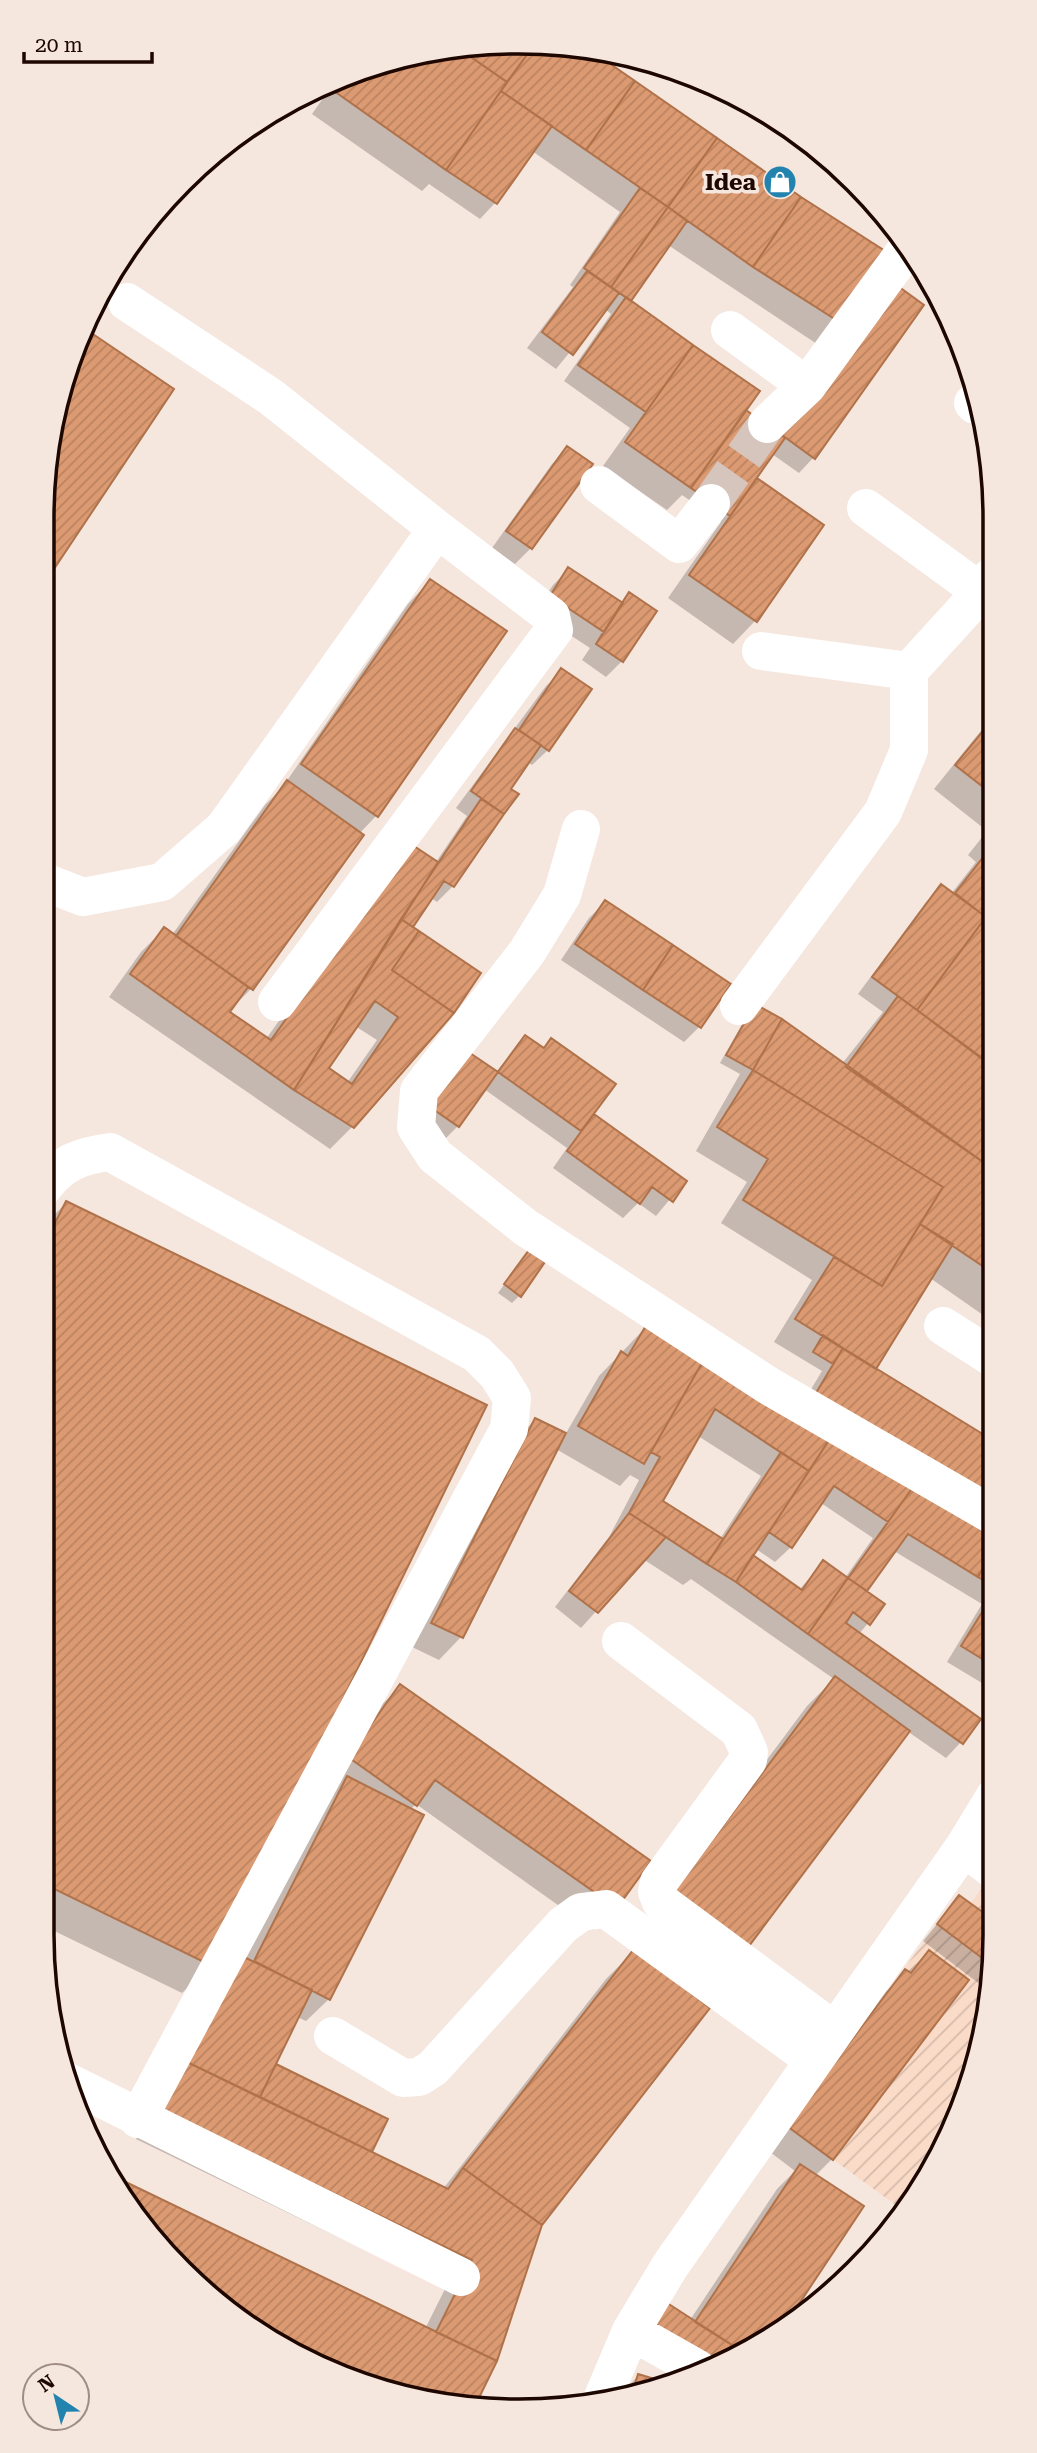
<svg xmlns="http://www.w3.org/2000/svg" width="1037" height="2453" font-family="'Roboto Serif',serif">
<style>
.industrial{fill:url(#industrial-furrows)}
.shadow{fill:#0003;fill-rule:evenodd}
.building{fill:url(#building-hatch);stroke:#b0724a;stroke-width:2;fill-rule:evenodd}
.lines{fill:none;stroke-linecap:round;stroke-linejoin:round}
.minor-tunnel{stroke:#d5c5bd;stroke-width:38;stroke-dasharray:38 19;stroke-linecap:butt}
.minor{stroke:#fff;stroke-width:38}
.labels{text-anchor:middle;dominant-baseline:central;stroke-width:7;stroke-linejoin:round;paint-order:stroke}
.poi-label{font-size:23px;font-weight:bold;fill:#1d0700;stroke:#f5e6de;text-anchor:end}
.rim{fill:none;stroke:#1d0700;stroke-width:3.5}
</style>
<defs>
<pattern id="industrial-furrows" width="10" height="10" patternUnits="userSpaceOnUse" patternTransform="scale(1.75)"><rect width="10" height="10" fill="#fadbc8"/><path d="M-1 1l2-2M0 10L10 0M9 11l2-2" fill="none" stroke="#d6baaa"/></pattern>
<pattern id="building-hatch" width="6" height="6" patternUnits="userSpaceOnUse" patternTransform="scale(1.75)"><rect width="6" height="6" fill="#db9a71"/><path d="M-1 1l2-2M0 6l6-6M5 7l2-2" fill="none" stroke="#bc8360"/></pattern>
</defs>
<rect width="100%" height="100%" fill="#f5e6de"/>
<!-- industrial -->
<path class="industrial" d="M995,1871v63l-25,153 -66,124 -117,-85 172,-231 12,8z"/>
<!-- shadow -->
<path class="shadow" d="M487,43l95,3 218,152 90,58 -70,90 -152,-101 -39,57 128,89 -13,19 35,25 96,-136 -61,158 -15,16 -27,-19 -22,31 72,41 -67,95 -22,23 -65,-46 53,-76 -39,-27 -15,15 -64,-44 27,-38 -66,-47 47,-67 -6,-5 -49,60 -29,-21 46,-61 -3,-2 50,-73 -88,-61 -37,52 -15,16 -51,-35 -7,7 -110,-77 24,-34 59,-22z
M567,448l23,16 -59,84 -16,16 -23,-16 60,-84z
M568,570l53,33 9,-8 -8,66 -16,16 -24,-17 8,-12 -55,-36 18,-27z
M430,581l-54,235 -17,18 2,2 -110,153 -23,23 38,27 122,-171 48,-6 31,-46 -11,-8 90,-122 16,-15 -14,79 -16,15 -5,-3 -18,27 7,5 -63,92 -16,16 -6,-4 -21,30 69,46 -127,153 -22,22 -221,-152 32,-45 23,-23 8,6 93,-130 17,-17 126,-184zM355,1026l22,14 -30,43 -20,-15z
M992,717l1,331 -10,13 10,7v254l-63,-44 -56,91 120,74v236l-7,7 -40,-24 35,-58 -88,-53 -30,41 19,13 -24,29 102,108 -15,16 -39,-27 -259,188 159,-213 27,-27 -143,-100 -8,6 -40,-26 -62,69 -26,-21 54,-70 30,-57 -9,-5 -10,11 -64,-37 -95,188 -22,23 -29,-14 102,-203 23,-23 30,15 34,-59 49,-51 147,91 27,-45 -48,-29 38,-62 -91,-57 26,-41 -51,-31 44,-77 -20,-11 28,-49 93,51 42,-53 -25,-18 68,-92 16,-15 9,7 25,-32 -8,-7 19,-24 -53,-42zM698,1436l63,40 -41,63 -59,-38zM821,1503l52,35 -28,40 -22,-15 -24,27 -48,-34 5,-7 19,13 16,-15z
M605,902l94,125 -15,15 -123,-82 28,-42z
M525,1037l18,12 9,-9 39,74 94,67 -29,35 -18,-13 -15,15 -70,-50 14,-20 -83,-59 -26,37 -16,16 -26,-19 79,-50z
M66,1203l144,762 -28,28 -140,-68v-698z
M522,1260l-3,36 -7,7 -14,-10z
M400,1687l248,175 -55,68 -177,-126 -6,6 -81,189 -23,22 -9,-4 -27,55 98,80 75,37 163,-210 28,-28 -139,409 -22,46 -17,1 -90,-21 -85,-39 -121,-99 -53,-74 318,155 20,-40 -309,-150 23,-46 218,-384z
M959,1897l36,27 -7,54 -7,7 -58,-44z
M929,1952l-97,207 -17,17 46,31 -82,124 -22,16 -70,26 3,-53 87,-131 18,-18 -29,-22 117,-155z
M638,2376l24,7 -47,18 1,-2z"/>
<!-- building -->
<path class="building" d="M487,43l47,2 -27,37 -49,-34z
M534,45l53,3 48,33 -49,69 -85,-59z
M458,48l49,34 -61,88 -112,-79 9,-13 52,-20z
M635,81l82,57 -49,69 -82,-57z
M501,91l51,35 -55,78 -51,-34z
M717,138l84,59 -48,70 -85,-60z
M640,188l28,19 -57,80 -27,-19z
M801,197l92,59 -49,69 -91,-58z
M668,207l19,14 -56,80 -20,-14z
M587,271l32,22 -46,62 -31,-23z
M891,281l33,24 -109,154 -33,-24z
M626,297l67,48 -47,67 -68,-47z
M84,328l90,61 -132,198v-69l25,-152z
M693,345l67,46 -69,97 -66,-46z
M746,410l39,28 -55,78 -39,-28z
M567,446l26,18 -61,85 -26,-18z
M757,478l67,47 -67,97 -68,-47z
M568,567l55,36 -19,29 -54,-36z
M430,579l77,52 -129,186 -77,-53z
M629,592l28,19 -34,51 -27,-18z
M561,668l31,21 -43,62 -30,-21z
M992,720v74l-37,-29z
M515,728l26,17 -30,44 8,5 -15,20 -33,-23z
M287,780l77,55 -111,155 -77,-54z
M481,799l23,15 -50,73 -10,-6 -31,46 -12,-8z
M411,844l27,18 -144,228 -164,-116 34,-47 84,60 -18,25 41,28z
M992,846v76l-37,-29z
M941,884l45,33 -69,93 -45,-33z
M605,900l68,45 -30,45 -68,-46z
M986,917l6,5 1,129 -8,10 -68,-51z
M401,919l18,12 -27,39 62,43 -100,115 -60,-38zM375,1001l23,16 -46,67 -23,-16z
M419,931l62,42 -27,40 -62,-43z
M673,945l58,39 -30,44 -58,-38z
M898,996l95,70v103l-147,-102z
M755,1004l27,15 -29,51 -27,-15z
M782,1019l211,150v104l-73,-49 23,-37 -190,-117z
M525,1035l19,13 7,-10 65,46 -35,47 -83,-59z
M470,1053l28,19 -39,55 -29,-20z
M753,1070l190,117 -61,99 -139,-86 25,-41 -51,-32z
M594,1114l93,67 -14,21 -21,-15 -12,17 -73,-53z
M66,1201l421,204 -275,561 -170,-83v-634z
M920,1224l33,20 -77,125 -81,-50 39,-62 48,29z
M529,1250l16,12 -24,35 -17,-13z
M648,1322l58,34 -62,108 -66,-38 43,-75 7,5z
M823,1335l20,13 -10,16 -20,-12z
M843,1348l151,93v62l-178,-110z
M706,1356l125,81 -22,34 -94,-62 -52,92 60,38 -16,25 -78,-51 31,-56 -9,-5z
M535,1418l31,15 -103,205 -32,-15z
M833,1434l80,53 -25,35 -54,-36 -42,62 -23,-16z
M781,1452l28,19 -73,111 -29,-18z
M913,1487l81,49v15l-16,26 -70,-43 -41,57 -19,-13z
M629,1513l37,24 -68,76 -29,-22z
M994,1551v35l-16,-9z
M753,1555l49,35 21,-30 25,18 -40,56 -72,-52z
M848,1578l37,26 -15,21 -17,-13 -7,11 135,96 -18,25 -155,-110z
M994,1593v73l-33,-20z
M835,1676l75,55 -161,215 -74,-56z
M400,1684l251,177 -34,47 -182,-128 -18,26 -69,-49z
M347,1776l77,39 -94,185 -76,-39z
M959,1895l36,26 -5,43 -53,-40z
M634,1949l76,59 -168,217 -79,-57z
M929,1950l40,30 -136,180 -46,-34 118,-157 6,4z
M240,1955l72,35 -52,107 -73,-35z
M187,2062l261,127 15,-21 79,57 -45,136 -61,-29 36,-72 -309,-149z
M276,2064l112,55 -16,33 -112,-55z
M800,2164l64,42 -81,122 -26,19 -14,5 -48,-30z
M105,2172l392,189 -22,45 -19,1 -83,-20 -106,-51 -107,-88z
M661,2299l82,53 -31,12 -66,-42z
M638,2374l27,8 -33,12z"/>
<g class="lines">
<!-- minor-tunnel -->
<path class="minor-tunnel" d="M711,503l56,-79"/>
<!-- minor -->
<path class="minor" d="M730,330l77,56 99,-136
M973,403l2,2
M767,424l40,-38
M599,485l80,59 32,-41
M866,508l115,84 10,-15
M761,651l148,20
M581,829l-19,66 -35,57 -108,139 -3,36 19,29 90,71 244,159 225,130
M42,881l41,16 79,-15 62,-54 213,-299 -166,-132 -144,-95
M277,1002l277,-372 -3,-14 -114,-87
M739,1006l144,-194 26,-62v-79l72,-79
M42,1189c19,-26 37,-33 68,-37l367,202 20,20 15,24 -3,31 -371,690
M943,1326l50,32
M621,1641l118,89 10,22 -1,8 -89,122 -2,10 4,10 174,129
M964,1847l31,24
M333,2036l70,42 16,-1 14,-9 130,-143 18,-13 25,-3 208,151
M66,2081l395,196
M631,2331l67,38
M601,2402l30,-71 39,-65 294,-419 31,-51"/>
</g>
<!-- icons -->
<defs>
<symbol id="shop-disc" viewBox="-11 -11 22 22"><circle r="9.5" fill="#2383af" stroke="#f5e6de"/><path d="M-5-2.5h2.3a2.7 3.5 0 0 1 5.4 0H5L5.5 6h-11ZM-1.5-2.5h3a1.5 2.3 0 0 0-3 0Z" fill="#fff"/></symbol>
</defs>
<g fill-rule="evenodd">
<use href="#shop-disc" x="761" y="163" width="38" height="38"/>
</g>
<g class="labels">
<!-- poi labels -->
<g class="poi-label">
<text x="756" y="182">Idea</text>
</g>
</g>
<!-- crop -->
<path d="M0 0H1037V2453H0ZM518 54H519A464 464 0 0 1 983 518V1935A464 464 0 0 1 519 2399H518A464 464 0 0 1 54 1935V518A464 464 0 0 1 518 54Z" fill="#f5e6de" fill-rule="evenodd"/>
<path class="rim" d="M518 54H519A464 464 0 0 1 983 518V1935A464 464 0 0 1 519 2399H518A464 464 0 0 1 54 1935V518A464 464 0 0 1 518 54Z"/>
<!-- north arrow -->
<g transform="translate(56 2397) rotate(325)"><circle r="33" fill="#f5e6de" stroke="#9f8d85" stroke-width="2"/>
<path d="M0-5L12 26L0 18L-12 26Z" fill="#2383af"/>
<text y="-10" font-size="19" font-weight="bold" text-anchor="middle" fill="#1d0700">N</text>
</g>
<!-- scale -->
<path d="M24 52v10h128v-10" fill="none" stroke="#1d0700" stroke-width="3.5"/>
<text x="35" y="52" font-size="21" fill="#1d0700" stroke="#f5e6de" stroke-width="5" paint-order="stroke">20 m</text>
</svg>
